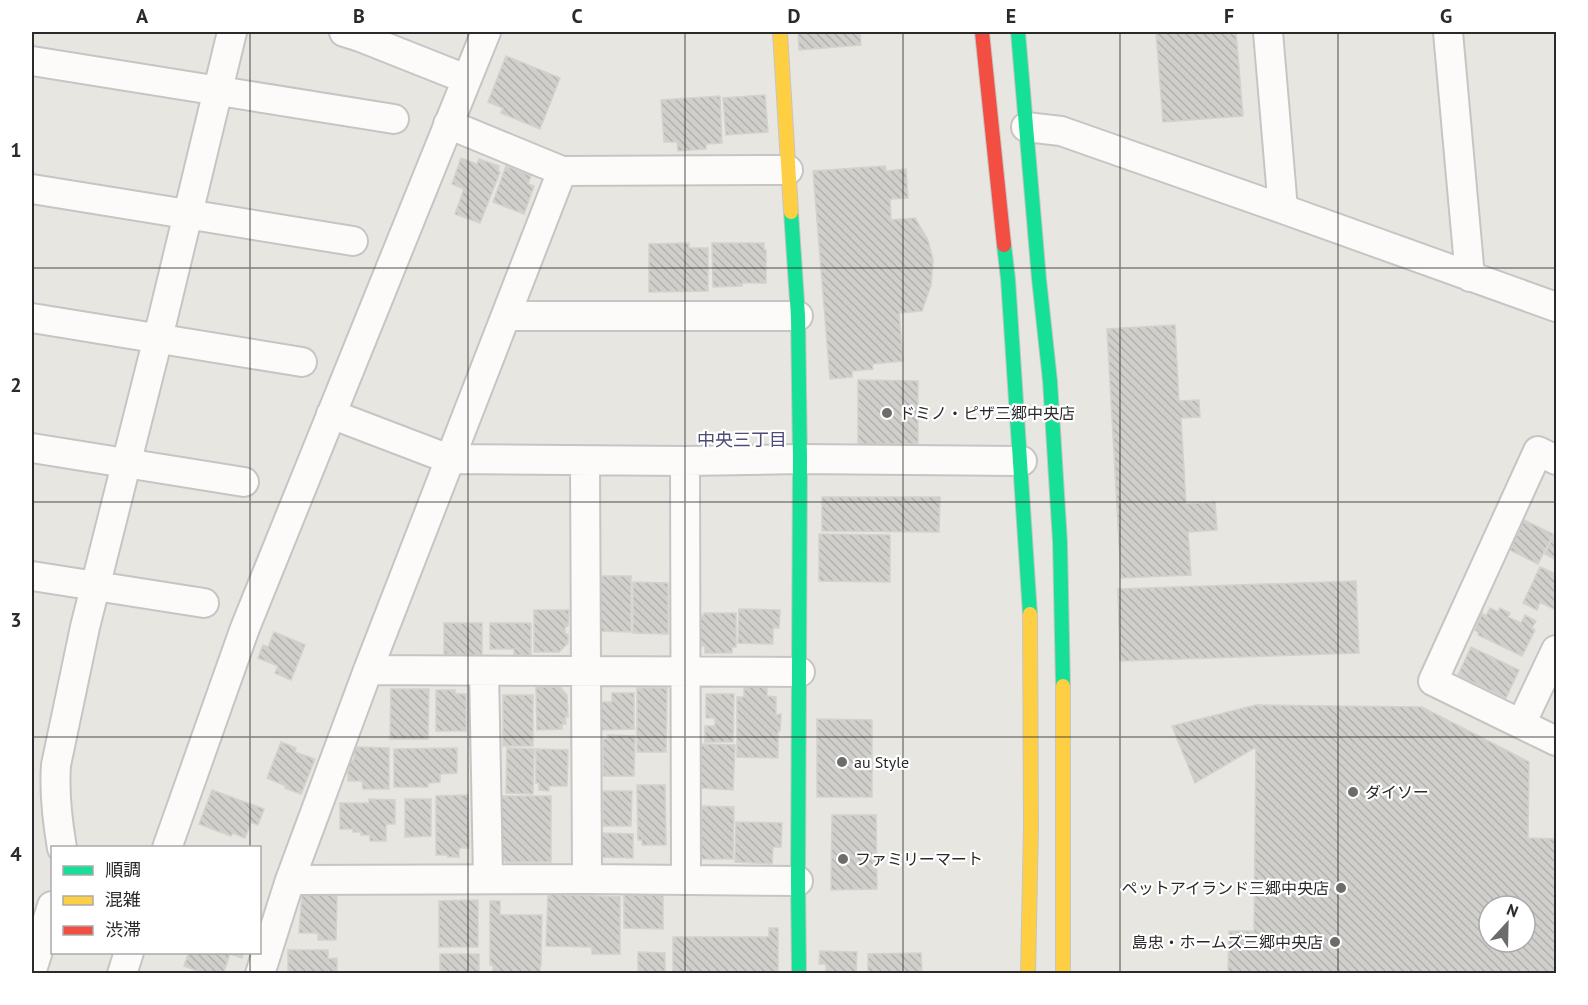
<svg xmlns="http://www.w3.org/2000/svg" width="1588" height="1005" font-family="'PT Sans','Noto Sans JP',sans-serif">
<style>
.building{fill:url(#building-back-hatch);stroke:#d3d2cc;stroke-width:1.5;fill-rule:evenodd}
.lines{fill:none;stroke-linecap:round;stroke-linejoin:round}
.street-casing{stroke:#c6c5c5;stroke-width:32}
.fast-casing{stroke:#c6c5c5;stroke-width:16}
.slow-casing{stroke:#c6c5c5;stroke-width:16}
.jam-casing{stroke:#c6c5c5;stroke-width:16}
.street{stroke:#fcfbfa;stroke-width:28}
.fast{stroke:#16e098;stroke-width:14}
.slow{stroke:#ffcf43;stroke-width:14}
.jam{stroke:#f24e42;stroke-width:14}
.grid{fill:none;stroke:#2a2a2a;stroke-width:1.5;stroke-opacity:0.55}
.poi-dot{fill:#6c6c6a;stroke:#fff;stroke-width:2}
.labels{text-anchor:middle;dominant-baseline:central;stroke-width:4.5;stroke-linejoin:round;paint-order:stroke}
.poi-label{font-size:16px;fill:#2a2a2a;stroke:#fff;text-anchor:start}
.neighbourhood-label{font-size:18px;fill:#4e4b79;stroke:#fff}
.neatline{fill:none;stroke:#2a2a2a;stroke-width:2}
.grid-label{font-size:20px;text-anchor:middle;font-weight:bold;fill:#2a2a2a}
</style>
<defs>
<pattern id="building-back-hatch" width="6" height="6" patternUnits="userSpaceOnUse" patternTransform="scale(1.5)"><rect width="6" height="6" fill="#d1cfcb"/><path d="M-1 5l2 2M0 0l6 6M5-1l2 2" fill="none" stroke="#b4b2ae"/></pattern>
</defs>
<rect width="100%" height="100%" fill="#e8e6e0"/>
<!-- building -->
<path class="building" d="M798,32h62l1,13 -62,5z
M1156,32h80l7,84 -80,6z
M506,56l54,22 -20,51 -39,-16 2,-5 -15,-6z
M765,95l3,37 -42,3 -3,-37z
M720,96l2,47 -16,1v5l-28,2 -1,-9h-13l-3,-42z
M461,158l16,6 2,-5 20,7 -1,5 2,1 -20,51 -25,-9 9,-25 -12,-5z
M506,166l25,10 -3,8 6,2 -10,28 -31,-12z
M885,166l1,5 20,-2 2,29 -18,1 1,21 24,-2 13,22 5,20 -2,25 -9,26 -23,2 4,48 -31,3 1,5 -21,2v6l-22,2 -17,-208z
M689,243v5h19v43l-59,1v-48z
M712,243h52v7h2v33h-24v3l-29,1z
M1175,325l4,76 20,-1 1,17 -19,1 5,86 29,-2 2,28 -29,2 3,43 -70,3 -14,-249z
M858,380l60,1v63h-60z
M822,497h118l-1,35 -117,-1z
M1524,520l29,14 -15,30 -28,-14z
M1556,531v29l-11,-6z
M819,534l71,1v47l-71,-1z
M1540,567l16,7v36l-16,-8 -3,8 -14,-7z
M598,576h33v56l-33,-1z
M1356,581l3,72 -239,8 -2,-72z
M633,582l35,1v51l-35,-1z
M1490,608l8,4 2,-4 10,5 -2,4 13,6 4,-8 11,6 -4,7 3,2 -13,26 -44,-21 1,-2 -4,-3 7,-17 4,3z
M739,609l41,1 -1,18h-6v16l-35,-1z
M534,610h35l-1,16 -3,1v7h3v9l-9,9h-25z
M704,613h32v34h-4v6h-27v-7h-6v-30l5,-1z
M444,623h38v32l-38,-1z
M490,623h41v32h-17v-6h-24z
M274,632l31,13 -14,35 -16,-7 3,-7 -20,-8 5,-13 5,2z
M1471,647l48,23 -13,28 -48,-23z
M744,686h23v10l9,1v18l5,-1 -1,17h-2v27l-41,-1v-60h7z
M536,687h24l7,8 1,22h-3l1,7h-4v5l-25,1z
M637,688h30l-1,64h-29z
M391,689h38l-1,50h-38z
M436,690h19v4h11v37h-30z
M612,693h22v36l-34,1v-28h12z
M706,694h28l-1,48h-28v-16h10v-8h-9z
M503,695h30v51h-30z
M1256,705l166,2 107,55 -1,76 28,1v135h-328l1,-43h25l2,-184 -61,36 -23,-57zM1489,906h36v36h-36z
M817,719l55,1v77h-55z
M608,735l27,1 -1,40h-31v-37h5z
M281,742l15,6 -1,4 20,7 -14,35 -16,-6 1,-2 -19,-8z
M701,744l34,1 -2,45 -33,-2z
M355,747l34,1v41h-26l-1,-8h-14v-21h6z
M457,748v25l-17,1v8l-12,1v4h-34v-38z
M507,748l27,1 -1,45 -27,-1z
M536,749l32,1 -1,36h-18v5l-10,-1v-7h-3z
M637,785h28l1,60h-24v-5h-4z
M212,790l52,19 -6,16 -7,-3 -6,16 -12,-5 -2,3 -32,-12z
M603,791h29l-1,35h-28z
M468,795l1,53h-10v9h-11v-2h-12v-59z
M501,796h50v66h-45l-6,-5z
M369,799l26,1v24h-9v17h-16v-6h-9v-3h-8v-3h-13v-26h29z
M405,799h26v37l-26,1z
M702,806l32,1 -1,52h-32z
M832,815h44l1,74 -46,1z
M736,822l46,1 -1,24h-8l-1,17 -37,-2z
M601,833l32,1v24l-31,-1z
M302,894l35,1 -1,45h-18v-7h-19z
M548,894l72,3v57h-28v-7l-46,-1z
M624,895h39v34l-39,-1z
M478,900v47h-39v-46z
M490,901h10v14h42l-1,51h-1v6h-47v-7h-3z
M769,928h9v46h-105v-37h96z
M288,950h40v9l9,-1v16l-49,-2z
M820,951l37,1 -1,22h-30v-10h-7z
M189,952h55l-2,6 -12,-4 -7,20h-17l-22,-8z
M638,952l27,1v21h-27z
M921,953l1,21h-54v-20z
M440,954h39v20h-39z"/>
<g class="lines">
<defs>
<path id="street" d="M344,32l16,5 106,42
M1268,32l15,177
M1448,32l22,245
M32,61l362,58
M448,124l114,47 226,-1
M1026,127l35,4 222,78 273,98
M32,189l321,52
M506,316h292
M32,318l270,44
M331,414l118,45 236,2 115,-2 222,2
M32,448l212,34
M1556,460l-18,-9 -105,230 88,43 35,-74
M585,461l2,418
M685,461l1,418
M32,576l172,27
M368,670l432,2
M484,671l4,207
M1521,724l35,17
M62,848c-5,-29 -8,-55 -6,-83l29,-138 73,-289 74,-306
M167,848l78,-220 241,-596
M290,880l297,-1 211,2
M32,970l20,-64
M122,974l7,-22
M260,974l30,-94 78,-210 194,-499"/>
<path id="fast" d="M1018,32l21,247 11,102 10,161 3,144
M791,212l7,104 2,143 -2,422 1,93
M1004,245l4,34 22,335"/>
<path id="slow" d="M780,32l11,180
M1063,686v288
M1028,974l3,-148 -1,-212"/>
<path id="jam" d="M982,32l22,213"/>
</defs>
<!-- street casing -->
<use href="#street" class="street-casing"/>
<!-- fast casing -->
<use href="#fast" class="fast-casing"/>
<!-- slow casing -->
<use href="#slow" class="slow-casing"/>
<!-- jam casing -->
<use href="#jam" class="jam-casing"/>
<!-- street -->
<use href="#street" class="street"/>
<!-- fast -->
<use href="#fast" class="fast"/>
<!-- slow -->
<use href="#slow" class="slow"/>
<!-- jam -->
<use href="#jam" class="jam"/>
</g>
<!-- grid -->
<path class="grid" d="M250,32v816M468,32v942M685,32v942M903,32v942M1120,32v942M1338,32v942M32,268h1524M32,502h1524M32,737h1524M250,952v22"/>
<!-- markers -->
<g class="poi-dot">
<circle cx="887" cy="413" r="6"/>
<circle cx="842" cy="762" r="6"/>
<circle cx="1353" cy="792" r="6"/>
<circle cx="843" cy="859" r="6"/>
<circle cx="1341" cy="888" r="6"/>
<circle cx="1335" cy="942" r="6"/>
</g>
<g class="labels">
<!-- poi labels -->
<g class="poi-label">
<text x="899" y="413">ドミノ・ピザ三郷中央店</text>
<text x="854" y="762">au Style</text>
<text x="1365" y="792">ダイソー</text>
<text x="855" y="859">ファミリーマート</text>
<text x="1329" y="888" text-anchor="end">ペットアイランド三郷中央店</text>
<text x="1323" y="942" text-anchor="end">島忠・ホームズ三郷中央店</text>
</g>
<!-- neighbourhood labels -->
<g class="neighbourhood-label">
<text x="742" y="439">中央三丁目</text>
</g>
</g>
<!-- border -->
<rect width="1588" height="1005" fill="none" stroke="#ffffff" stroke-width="66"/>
<!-- legend -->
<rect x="51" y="846" width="210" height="108" fill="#ffffff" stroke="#aaaaaa" stroke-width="1.5"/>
<rect x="63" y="866" width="30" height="9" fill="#16e098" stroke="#aaaaaa" stroke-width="1.5"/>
<text x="105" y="876" font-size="18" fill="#2a2a2a">順調</text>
<rect x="63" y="896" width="30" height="9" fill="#ffcf43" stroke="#aaaaaa" stroke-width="1.5"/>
<text x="105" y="906" font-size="18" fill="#2a2a2a">混雑</text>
<rect x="63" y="926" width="30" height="9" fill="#f24e42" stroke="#aaaaaa" stroke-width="1.5"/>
<text x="105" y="936" font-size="18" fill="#2a2a2a">渋滞</text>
<!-- north arrow -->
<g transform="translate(1507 924) rotate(22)"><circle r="28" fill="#ffffff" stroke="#aaaaaa" stroke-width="1.5"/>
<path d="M0-4.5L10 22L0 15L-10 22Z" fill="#6c6c6a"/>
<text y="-9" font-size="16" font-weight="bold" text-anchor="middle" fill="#2a2a2a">N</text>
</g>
<rect x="33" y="33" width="1522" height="939" class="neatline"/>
<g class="grid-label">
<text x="142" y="23">A</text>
<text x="359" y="23">B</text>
<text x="577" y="23">C</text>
<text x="794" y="23">D</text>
<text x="1011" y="23">E</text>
<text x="1229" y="23">F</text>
<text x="1446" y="23">G</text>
<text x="16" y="157">1</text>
<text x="16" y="392">2</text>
<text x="16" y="627">3</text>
<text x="16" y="861">4</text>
</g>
</svg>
